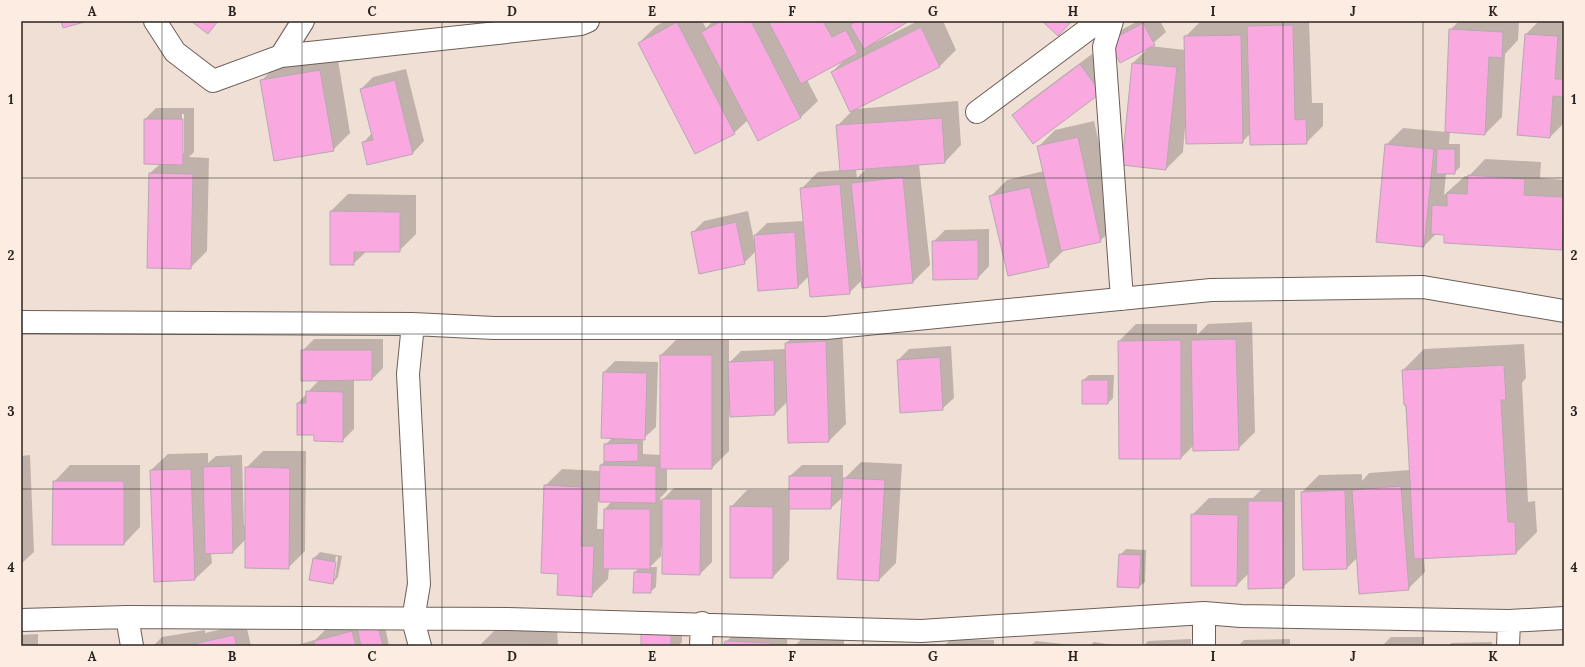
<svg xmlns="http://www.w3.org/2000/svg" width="1585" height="667" font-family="Lora,serif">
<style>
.shadow{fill:#0003;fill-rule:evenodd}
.building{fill:#f9a8e0;stroke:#b7a8b1}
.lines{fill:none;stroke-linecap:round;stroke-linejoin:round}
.minor-casing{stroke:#6d5f57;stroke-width:24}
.minor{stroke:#fff;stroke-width:22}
.grid{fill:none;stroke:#2a2420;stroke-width:1;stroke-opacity:0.55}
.neatline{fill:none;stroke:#2a2420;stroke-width:1.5}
.grid-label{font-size:13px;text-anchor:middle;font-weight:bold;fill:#2a2420}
</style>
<rect width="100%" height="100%" fill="#f0dfd5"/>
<!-- shadow -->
<path class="shadow" d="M665,21h37l4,7 7,-7h194l-32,20 1,1 42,-21h25l13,29 -16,16 -86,43 104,-8 3,44 -16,17 -26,2 11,101 -17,17 -51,-2 -13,13 -40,-17 -11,11 -42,-36 -12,12 -52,-30 12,-12 44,-10 7,34v-10l12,-12 37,-2 -3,-32 17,-17 23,-2 -4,-44 14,-14 -19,-40 12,-12 -37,20 11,21 -17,16 -43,23 -10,-20 -14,13 -95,-90 17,-17zM867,168l-10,10 -1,-9z
M1138,21h22l6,11 -16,14 35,4v-13l16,-16h108l3,82h11v23l-17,17 -55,-10 -9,9 -57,-14 -2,24 -17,17 -43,-5 10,-101 16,-16 -39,-6 11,-11z
M1459,21h60l-1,19 -13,14 -3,63 -17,17 -35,-3 -1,13h11v23l-6,6h-8l-2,22 21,-19h4l16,-17 56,3 -1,16 24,2v67l-2,2 -125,-16 -13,13 -38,-101 17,-17 43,4 4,-102z
M1539,21h25v102l-14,14 -32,-3 8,-100z
M337,54l13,79 -17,17 -72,-69 17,-17z
M1092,54l20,27 -99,34 12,-11z
M406,69l18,72 -11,12 -50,-10 9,-10 -11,-44 12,-12z
M156,108h38v44l-5,5 20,1 -2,93 -17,17 -40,-95 10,-9 -15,-45zM182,114h2v39h-2z
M1094,121l23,103 -17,17 -35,8 -17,17 -58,-69 17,-17 37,-9 -6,-24 17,-17z
M348,194l68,1v39l-17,17h-32l-14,13 -22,-53z
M989,229v37l-11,12 -45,-36 12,-12z
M1252,322l3,110 -17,17 -44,-4 -13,13h-61l-1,-117 17,-17h61v11l11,-11z
M842,325l4,99 -17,17 -41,-40 -13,13 -46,-18v55l-17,17h-45v23l-7,7 1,3 13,-13h38v74l-12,12 -39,-26v8l-11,11h7l-1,20 -6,5 -15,-20 4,-4h-30l-1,11 -17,17 -32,-23 -14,-87 17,-17 39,2v-6l4,-4v-16l7,-7 -8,-66 11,-11 43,1 -2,65 -13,12v15l18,1v-100l17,-17h51v25l12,-12 45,-2v-6l17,-16zM598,501h14l-7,8v20h-8z
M314,339h69v29l-11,11h-18v50l-12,12 -27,-7 -17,-31 21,-23 -17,-29z
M1524,344l2,34 -4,5 6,119 7,-1 2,31 -21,21 -92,5 1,14 -17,17 -50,-32 -11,11 -45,-76 17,-17 43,-1v7l7,-8 41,-3 -7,-100 21,-21z
M951,346l3,52 -12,11 -44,-49 11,-11z
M1089,375h25l-1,23 -5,5 -25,-23z
M263,451h43l-1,100 -17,17 -42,-29 -13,13 -22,1 1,10 -17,16 -44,-109 17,-16 40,-1v10l8,-7 26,-1 2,71h2v-58z
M30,455l4,97 -13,12v-108z
M861,462l41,2 -6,99 -17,17 -36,-83 -12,11h-41l-1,52 -16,17 -42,-70 16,-17h43v-14l12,-11h41v15z
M70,465h70v62l-16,17 -70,-62z
M1261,490h34v86l-12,11 -34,-14 -12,12h-45v-70l17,-17h44z
M1126,549l20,1 -1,32 -6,5 -19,-32z
M320,552l22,4 -4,21 -5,6 -23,-4 4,-21zM336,556l2,1 -3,21h-2z
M383,617l6,29h-95l20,-6v1l12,-12 38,-9z
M682,617v25l-4,4h-36z
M246,624l5,22h-98l9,-9 43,-7v3z
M742,625l46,2 -1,19h-62l1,-4z
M557,628l1,18h-79l15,-15z
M38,634v12h-17v-11z
M1391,637h33v9h-42z
M802,638l42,2v6h-49z
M951,639l43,1v6h-50z
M1191,639v7h-48l5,-5z
M1290,639v7h-52l6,-6z
M1036,641l36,4v1h-42z
M1094,642l25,4h-29z
M1492,642v4h-43l2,-3z"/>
<!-- building -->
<path class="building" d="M61,21h27l-25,7z
M191,21h27l-10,13z
M722,21h29l50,97 -43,23 -57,-109z
M768,21h55l9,16 14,-7 12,23 -57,31z
M857,21h52l-45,28 -14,-24z
M1042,21h30l-14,15z
M677,22l58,112 -40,20 -57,-111z
M1143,23l12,22 -35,18 -11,-22z
M1293,25l2,95 11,-1 1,25 -57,1 -3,-119z
M921,27l19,40 -90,45 -19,-40z
M1449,29l54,3 -1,26 -13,-1 -4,78 -40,-3z
M1525,34l33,2 -3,43h9v18l-11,-1 -3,42 -33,-3z
M1241,35l2,108 -57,1 -2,-108z
M1132,63l45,4 -11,103 -44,-5z
M1080,64l21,29 -68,51 -21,-29z
M320,70l14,81 -60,10 -14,-81z
M395,80l18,74 -46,11 -5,-23 11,-2 -13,-51z
M942,118l3,45 -105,8 -4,-46z
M144,119h39v46l-39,-1z
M1078,137l23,105 -40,9 -24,-105z
M1385,144l49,5 -10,98 -48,-5z
M1437,149h18v25h-19z
M149,173l44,1 -2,95 -44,-1z
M1468,175l57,4 -1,16 40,2 -2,53 -118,-7v-8l-13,-1 1,-29 15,1v-13l20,1z
M903,177l10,106 -51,5 -11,-105z
M840,184l10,110 -40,3 -10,-109z
M1030,187l19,80 -41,9 -19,-80z
M330,211l70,1v40h-46v13h-24z
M736,222l9,42 -46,10 -8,-42z
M795,232l3,56 -40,3 -4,-56z
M978,240v39l-45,1 -1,-39z
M1236,339l3,111 -46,1 -2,-111z
M1181,340v119h-62l-1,-118z
M826,341l3,101 -41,1 -3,-100z
M301,350h71v30l-71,1z
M660,355h52v114h-52z
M940,357l3,53 -43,3 -3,-53z
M774,360l1,55 -45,2 -2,-55z
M1504,365l2,35h-5l7,122h7l1,32 -102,5 -8,-154h-2l-2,-35z
M603,372l44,1 -2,67 -44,-2z
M1082,380h26v24h-26z
M306,391l37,1v50l-29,-1v-6h-17v-32h9z
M638,443v18l-34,1v-18z
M600,465l56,1v37l-57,-1z
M231,466l2,87 -28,1 -2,-87z
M245,467l45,1 -1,101 -44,-1z
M191,469l4,111 -41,2 -4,-112z
M789,476h43l-1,33h-42z
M843,478l42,2 -6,101 -42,-2z
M53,481h71v64h-72z
M544,485l39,2 -2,59h13l-2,51 -35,-2 1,-21 -17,-1z
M1401,486l8,104 -50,4 -7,-104z
M1345,490l2,79 -44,1 -2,-78z
M662,499h39l-1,76 -38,-1z
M1248,501h35l1,87 -36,1z
M730,506l43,1v71h-43z
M604,509h46v60h-47z
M1191,514l47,1 -1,71h-46z
M1119,554l22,1 -2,33 -22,-1z
M313,558l23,4 -3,22 -24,-4z
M634,572l18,1 -1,20h-18z
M377,622l6,24h-22l-4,-19z
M641,628h30v18h-30z
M352,631l4,15h-41l-1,-5z
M234,635l3,11h-44v-2z
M725,641l46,2v3h-47z
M541,644v2h-41z"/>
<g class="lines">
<defs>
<path id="minor" d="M155,21l20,31 38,29 68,-25 300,-32 7,-3
M1112,21l-8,26 18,252
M281,56l22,-35
M977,112l122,-91
M21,322l392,2 81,4h332l385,-38 212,-3 141,24
M413,324l-5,50 11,210 -6,36 7,26
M1204,613v33
M127,617l5,29
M21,620l106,-3 381,2 413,12 283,-18 37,3 268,5 55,-3
M701,646l1,-23
M1508,646l1,-25"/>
</defs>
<!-- minor casing -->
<use href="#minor" class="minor-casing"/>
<!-- minor -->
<use href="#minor" class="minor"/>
</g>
<!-- grid -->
<path class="grid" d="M162,21v625M302,21v625M442,21v625M582,21v625M722,21v625M863,21v625M1003,21v625M1143,21v625M1283,21v625M1423,21v625M21,178h1543M21,334h1543M21,489h1543"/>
<!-- border -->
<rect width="1585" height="667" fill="none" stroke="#fdece2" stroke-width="44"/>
<rect x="22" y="22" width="1541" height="623" class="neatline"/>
<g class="grid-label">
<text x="92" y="16">A</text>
<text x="232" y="16">B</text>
<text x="372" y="16">C</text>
<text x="512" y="16">D</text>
<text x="652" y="16">E</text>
<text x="792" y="16">F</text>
<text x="933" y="16">G</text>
<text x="1073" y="16">H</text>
<text x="1213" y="16">I</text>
<text x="1353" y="16">J</text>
<text x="1493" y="16">K</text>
<text x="11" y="104">1</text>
<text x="1574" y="104">1</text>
<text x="11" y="260">2</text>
<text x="1574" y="260">2</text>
<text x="11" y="416">3</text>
<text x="1574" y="416">3</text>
<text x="11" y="572">4</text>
<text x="1574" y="572">4</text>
<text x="92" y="661">A</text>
<text x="232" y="661">B</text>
<text x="372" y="661">C</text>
<text x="512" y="661">D</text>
<text x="652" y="661">E</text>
<text x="792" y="661">F</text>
<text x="933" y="661">G</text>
<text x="1073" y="661">H</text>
<text x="1213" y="661">I</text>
<text x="1353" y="661">J</text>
<text x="1493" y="661">K</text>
</g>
</svg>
